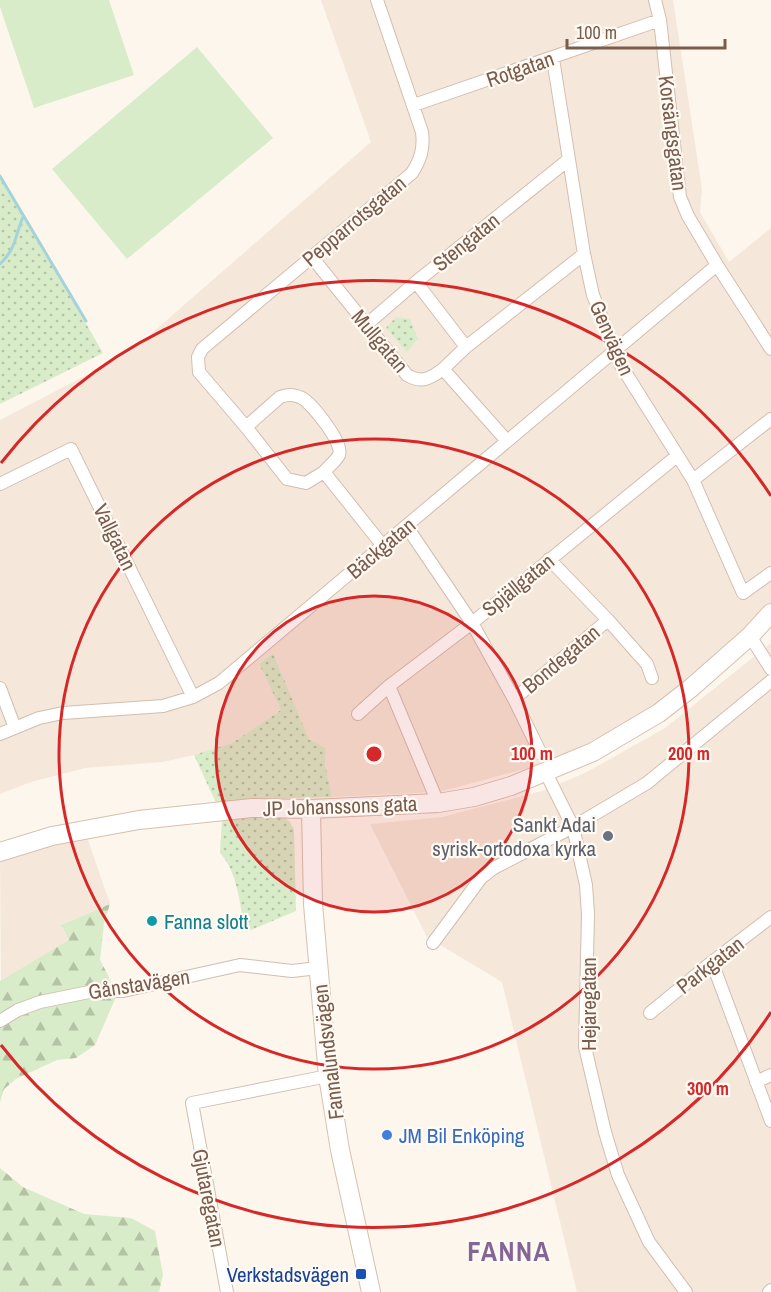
<svg xmlns="http://www.w3.org/2000/svg" width="771" height="1292" font-family="'Archivo Narrow',sans-serif">
<style>
.residential{fill:#f5e8da}
.green{fill:url(#green-dots)}
.forest{fill:url(#forest-firs)}
.pitch{fill:#d8ecc9}
.lines{fill:none;stroke-linecap:round;stroke-linejoin:round}
.stream{stroke:#a5d3da;stroke-width:3}
.street-casing{stroke:#d1beb0;stroke-width:14}
.secondary-casing{stroke:#d6c0b0;stroke-width:20}
.street{stroke:#fff;stroke-width:12}
.secondary{stroke:#fff;stroke-width:18}
.ring{fill:none;stroke:#d62828;stroke-width:3}
.worship-dot{fill:#6b7280;stroke:#fffaf3;stroke-width:2}
.culture-dot{fill:#0f9aa8;stroke:#fffaf3;stroke-width:2}
.shop-dot{fill:#3f7fe0;stroke:#fffaf3;stroke-width:2}
.transit-dot{fill:#1a4fb4;stroke:#fffaf3;stroke-width:2}
.labels{text-anchor:middle;dominant-baseline:central;stroke-width:4.5;stroke-linejoin:round;paint-order:stroke}
.street-label{font-size:21px;fill:#7a5c4d;stroke:#fffaf3}
.worship-label{font-size:21px;fill:#5b616d;stroke:#fffaf3;text-anchor:end}
.culture-label{font-size:21px;fill:#0d838f;stroke:#fffaf3;text-anchor:start}
.shop-label{font-size:21px;fill:#366cbe;stroke:#fffaf3;text-anchor:start}
.transit-label{font-size:21px;fill:#164399;stroke:#fffaf3;text-anchor:end}
.district-label{font-size:27px;font-weight:bold;letter-spacing:1.5px;fill:#846695;stroke:#fffaf3}
.centre{fill:#d62828;stroke:#fffaf3;stroke-width:3}
.ring-label{font-size:18px;text-anchor:middle;font-weight:bold;fill:#d62828;stroke:#fffaf3;stroke-width:4.5;stroke-linejoin:round;paint-order:stroke}
</style>
<defs>
<pattern id="green-dots" width="8" height="8" patternUnits="userSpaceOnUse" patternTransform="scale(1.5)"><rect width="8" height="8" fill="#d8ecc9"/><path d="M2 2h.1M6 6h.1" fill="none" stroke="#b4c2a5" stroke-width="1.8" stroke-linecap="round"/></pattern>
<pattern id="forest-firs" width="22" height="20" patternUnits="userSpaceOnUse" patternTransform="scale(1.5)"><rect width="22" height="20" fill="#d8ecc9"/><path d="M5 1l3.5 6h-7zM16 11l3.5 6h-7z" fill="#b4c2a5"/></pattern>
</defs>
<rect width="100%" height="100%" fill="#fdf6ec"/>
<!-- residential -->
<path class="residential" d="M321,0h352l29,189 -2,23 29,50 42,-34v384l-113,97 -114,55 -105,28 -107,5 -7,-33 1,-16 -17,-9 -36,-86 -14,11 22,46 -49,33 -38,12 -31,7 -78,6 -54,14 -31,12v-374l129,-67 242,-211z
M771,643v649h-194l-75,-310 -75,-45 -57,-113 72,-7 100,-26 17,-7 28,-12 78,-44z
M86,834l24,70 -49,21 8,15 -68,43 -1,-126z"/>
<!-- green -->
<path class="green" d="M0,174l103,179 -103,51z
M396,317l14,2 8,20 -11,13 -21,-24z
M273,653l36,86 17,9 -1,16 7,33 -75,2 -40,6 -23,-50 38,-12 49,-33 -22,-46z
M283,816l7,6 4,8 2,81 -50,21c-7,-26 -7,-58 -26,-79l2,-35z"/>
<!-- forest -->
<path class="forest" d="M110,904l-6,19 -4,37 8,15 8,22 -21,48 -19,13 -19,2 -41,19 -12,10 -4,13v-121l69,-41 -8,-15z
M0,1168l23,19 61,27 47,4 24,13 8,44 -4,17h-159z"/>
<!-- pitch -->
<path class="pitch" d="M0,0h109l25,75 -100,33 -34,-101z
M197,47l76,91 -146,121 -75,-90z"/>
<g class="lines">
<!-- stream -->
<path class="stream" d="M0,176l86,145
M0,264c16,-15 15,-28 23,-47"/>
<defs>
<path id="street" d="M655,0l5,20 20,177 8,19 29,49 54,84
M553,59l31,195 9,41 27,69 73,116 50,113 28,-20
M414,105l246,-85
M311,256l96,119c15,9 24,3 36,-6l64,72
M416,282l50,65
M366,325l50,-43 152,-122
M443,369l23,-22 118,-93
M246,427l-47,-55 -1,-15 4,-8 210,-176c9,-14 12,-25 10,-41l-45,-132
M324,472c4,-5 12,-11 15,-17 5,-12 -27,-51 -37,-57 -8,-4 -15,-4 -22,-1l-34,30 41,52 19,4 18,-11 59,74
M693,480l78,-61
M0,484l71,-35 122,248
M407,527l65,96 42,76 27,55
M549,559l59,61 39,44 5,14
M750,636l21,33
M389,686l49,117
M0,688l15,40
M514,699l94,-79
M358,714l31,-28 83,-63 205,-167
M0,734l39,-16 24,-5 100,-7 30,-9 26,-14 498,-418
M546,773l27,54 13,58 2,29 -3,133 20,85 13,43 31,67 37,50
M433,943l48,-65 13,-10 79,-41 74,-44 124,-102
M712,962l59,159
M650,1013l62,-51 59,-45
M0,1021l18,-11 22,-8 54,-11h29l117,-26 52,6 26,-3
M756,1082l15,-7
M227,1292l-35,-189 136,-27
M769,1292l2,-2"/>
<path id="secondary" d="M311,809l2,95 15,172 12,74 31,142
M0,852l52,-16 87,-16 113,-12 59,1 127,-6 36,-6 37,-11 82,-34 66,-39 32,-25 59,-52 21,-23"/>
</defs>
<!-- street casing -->
<use href="#street" class="street-casing"/>
<!-- secondary casing -->
<use href="#secondary" class="secondary-casing"/>
<!-- street -->
<use href="#street" class="street"/>
<!-- secondary -->
<use href="#secondary" class="secondary"/>
</g>
<!-- distance rings -->
<circle cx="374" cy="754" r="158" fill="#d62828" fill-opacity=".12"/>
<g class="ring">
<circle cx="374" cy="754" r="158"/>
<circle cx="374" cy="754" r="315"/>
<path d="M771 1012A473 473 0 0 1 1 1045M1 463A473 473 0 0 1 771 496"/>
</g>
<!-- markers -->
<circle class="worship-dot" cx="608" cy="836" r="6"/>
<circle class="culture-dot" cx="152" cy="921" r="6"/>
<circle class="shop-dot" cx="387" cy="1135" r="6"/>
<rect class="transit-dot" x="355" y="1268" width="12" height="12" rx="3"/>
<g class="labels">
<!-- street labels -->
<g class="street-label">
<text transform="translate(520 69) rotate(-19)">Rotgatan</text>
<text transform="translate(673 133) rotate(83)">Korsängsgatan</text>
<text transform="translate(354 221) rotate(-40)">Pepparrotsgatan</text>
<text transform="translate(466 242) rotate(-39)">Stengatan</text>
<text transform="translate(612 338) rotate(66)">Genvägen</text>
<text transform="translate(380 341) rotate(50)">Mullgatan</text>
<text transform="translate(115 537) rotate(64)">Vallgatan</text>
<text transform="translate(381 548) rotate(-40)">Bäckgatan</text>
<text transform="translate(518 585) rotate(-39)">Spjällgatan</text>
<text transform="translate(561 659) rotate(-40)">Bondegatan</text>
<text transform="translate(340 806) rotate(-2)">JP Johanssons gata</text>
<text transform="translate(710 965) rotate(-38)">Parkgatan</text>
<text transform="translate(139 984) rotate(-9)">Gånstavägen</text>
<text transform="translate(588 1004) rotate(-90)">Hejaregatan</text>
<text transform="translate(328 1052) rotate(-97)">Fannalundsvägen</text>
<text transform="translate(209 1198) rotate(79)">Gjutaregatan</text>
</g>
<!-- worship labels -->
<g class="worship-label">
<text x="596" y="824">Sankt Adai<tspan x="596" dy="24">syrisk-ortodoxa kyrka</tspan></text>
</g>
<!-- culture labels -->
<g class="culture-label">
<text x="164" y="921">Fanna slott</text>
</g>
<!-- shop labels -->
<g class="shop-label">
<text x="399" y="1135">JM Bil Enköping</text>
</g>
<!-- transit labels -->
<g class="transit-label">
<text x="349" y="1274">Verkstadsvägen</text>
</g>
<!-- district labels -->
<g class="district-label">
<text x="509" y="1251">FANNA</text>
</g>
</g>
<circle cx="374" cy="754" r="9" class="centre"/>
<g class="ring-label">
<text x="532" y="760">100 m</text>
<text x="689" y="760">200 m</text>
<text x="708" y="1095">300 m</text>
</g>
<!-- scale -->
<path d="M567 39v9h158v-9" fill="none" stroke="#7a5c4d" stroke-width="3"/>
<text x="576" y="39" font-size="18" fill="#7a5c4d" stroke="#fffaf3" stroke-width="4.5" paint-order="stroke">100 m</text>
</svg>
